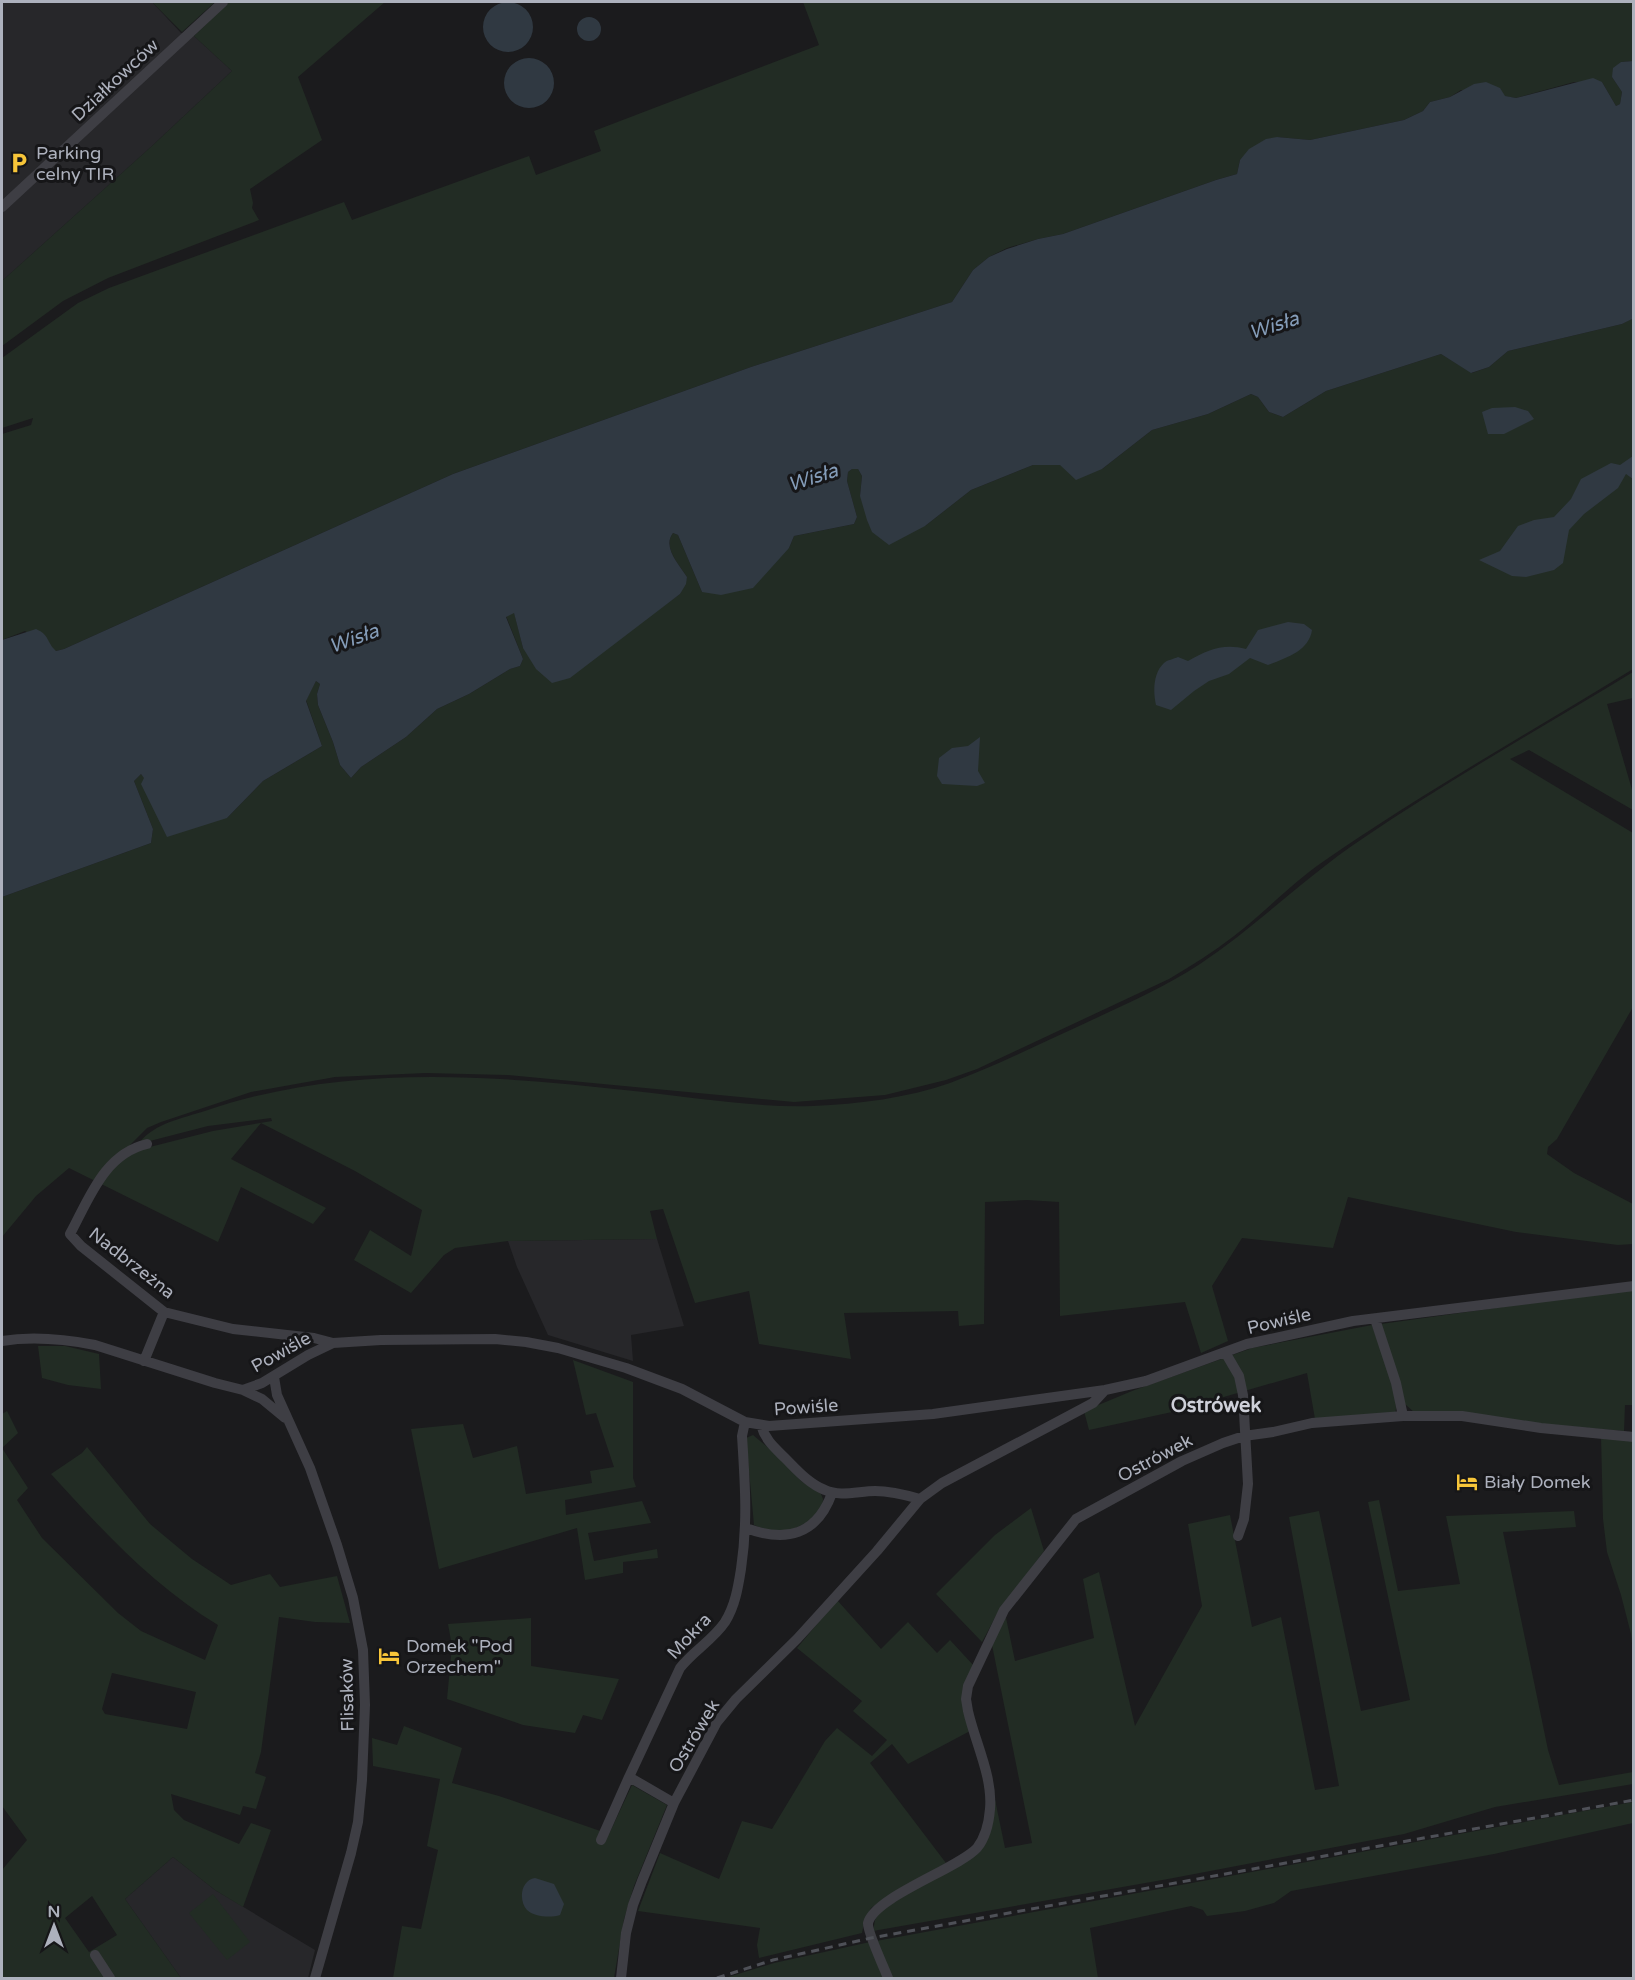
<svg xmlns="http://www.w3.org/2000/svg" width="1635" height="1980" font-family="'Varela Round',sans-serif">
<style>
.built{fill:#27272a}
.green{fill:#222c24;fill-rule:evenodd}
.water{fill:#303942}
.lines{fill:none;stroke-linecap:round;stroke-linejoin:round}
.minor{stroke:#3e3e44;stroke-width:10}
.rail{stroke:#4e5057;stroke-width:3;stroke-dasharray:8 6;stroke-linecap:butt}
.labels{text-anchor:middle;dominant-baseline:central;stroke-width:6;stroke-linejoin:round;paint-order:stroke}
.street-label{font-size:18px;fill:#adb1bd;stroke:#161618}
.poi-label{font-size:18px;fill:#adb1bd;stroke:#161618;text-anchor:start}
.water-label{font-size:20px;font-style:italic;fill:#849cb8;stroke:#161618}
.neighbourhood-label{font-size:20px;font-weight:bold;fill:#ced0d9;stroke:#161618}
</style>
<rect width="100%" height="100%" fill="#1b1b1d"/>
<!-- built -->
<path class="built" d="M2,2h150l29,31 13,3 38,35 -80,75 -150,135z
M657,1239l27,87 -53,9 2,26 -85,-26 -31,-68 -9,-26z
M173,1857l42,33 100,60 -7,28h-127l-56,-79z"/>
<!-- green -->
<path class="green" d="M152,2h63l-33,30z
M229,2h156l-87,75 24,63 -72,49 3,14 -1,5 7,12 -151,58 -45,23 -61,45v-65l150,-135 80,-75 -38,-35z
M803,2h830v59l-12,1 -9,15 10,15 -2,12 -4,2 -14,-24h-28l-58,16 -55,-8 -11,7 -20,5 -7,9 -19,9 -94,20 -33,-3 -37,23 -3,14 -21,6 -153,54 -25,5 -31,9 -18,9 -16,13 -21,32 -201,65 -298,107 -389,175 -8,2 -31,-20 -23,9v-206l29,-9 2,-7 -31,10v-70l76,-55 31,-15 235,-86 8,18 177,-64 7,19 65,-24 -7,-20 225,-86z
M1633,318v351c-103,63 -209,123 -309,192 -32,22 -59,51 -90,75 -21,16 -43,30 -65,43l-192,90 -31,11 -61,15 -91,7 -287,-27 -81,-2 -91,4 -84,15 -90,30 -14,6 -17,17 8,5 75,-19 59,-10 -1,-3 -63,8 -66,17 -2,-1c15,-19 43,-24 65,-31 139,-48 286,-36 429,-20 59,6 120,17 179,15 46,-2 94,-8 137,-23 43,-16 85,-37 127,-56 42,-20 85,-38 123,-63 57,-38 105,-87 162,-125 88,-60 181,-112 271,-167v26l-26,6 26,89v17l-104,-60 -19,9 123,74v174l-76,132 -9,8 -1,7 27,19 59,31v40l-15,1 -102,-13 -168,-35 -15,51 -91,-10 -30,48 16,55 -27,12 -16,-51 -125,14 -1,-114 -32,-2 -42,2 -1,122 -25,2 -1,-15 -114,2 7,46 -92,-15 -10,-53 -54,12 -32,-94 -13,2 7,28 -149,2 -53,7 -11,7 -33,38 -57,-33 16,-30 41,26 11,-46 -67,-39 -94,-48 -30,36 95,49 -13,16 -72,-37 -23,55 -149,-74 -33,28 -34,41v-340l149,-54 2,-14 -19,-48 7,-7 3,3 83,41 36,-37 59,-35 -16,-46 10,-19 4,3 -3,10 1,11 15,37 7,23 11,13 10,-11 45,-30 31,-28 32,-15 41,-25 10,-3 3,-7 -17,-43 8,-4 9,36 118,-26 39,-28 7,-17c-8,-13 -25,-30 -14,-44l5,2 24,57 87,-44 5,-12 60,-12 3,-7 -10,-36 1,-9 4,-3h6l4,7 -2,20 65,30 46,-36 62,-25h27l42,4 50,-39 56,-16 43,-20 7,3 11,15 14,5 43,-26 115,-37 31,19 17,-6 19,-16 114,-27z
M1633,1289v116h-8l-1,26 -209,-18 -10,-9 -24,-80z
M1372,1325c6,17 29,75 23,88l-80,6 -8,-46 -135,39 -83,18 -5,-19 48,-20 120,-43z
M38,1346h27l34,8 2,35 -33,-4 -26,-7z
M573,1360l60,22v96l3,9 -71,13 1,15 76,-14 9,22 -63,10 6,28 63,-12 1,9 -35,4v11l-38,7 -8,-52 -138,41 -28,-140 52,-5 10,34 44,-12 9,48 66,-11 -2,-12 24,-4 -18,-54 -10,2z
M7,1411l11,22 -16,15 26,40 -11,12 25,38 76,75 23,18 64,29 13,-35c-65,-39 -117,-96 -167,-151l31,-21 5,-6 63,77 42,35 39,26 39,-11 10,13 57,-11 13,47 -35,-1 -36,-5 -18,135 -6,21 11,4 -10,32 -13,-3 -3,9 -69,-21 3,16 10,10 55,24 12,-21 20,7 -28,77 -28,-17 -42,-33 -48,42 56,79h-179v-108l25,-30 -25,-34v-392zM112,1673l84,19 -9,37 -82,-15 -3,-5zM92,1896l25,39 -28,17 -24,-34z
M753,1435l24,20 24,26 20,13 2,5 -1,11c-22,20 -39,27 -68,15l-8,-87z
M1601,1436l32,4v213l-2,-19 -10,-39 -14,-43 -4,-33z
M1379,1500l19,91 62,-7 -14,-68 128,-5 2,16 -73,5 45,218 11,35 74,-13v12l-138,23 -91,27 -236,45 -295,52 2,-11 4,-8 104,-66 10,-56 12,58 27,-5 -41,-203 14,-27 10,48 79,-23 -11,-59 16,-7 36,154 67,-120 -14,-82 42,-9 22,112 29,-10 34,173 24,-4 -50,-269 30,-6 42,200 49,-11 -42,-198z
M1031,1508l13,43 -47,63 -15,28 -46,-48 59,-59z
M837,1600l44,49 27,-27 29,31 13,-13 24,26 -10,21 6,44 -62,33 -16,-20 -22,19 76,100 -75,45 -7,15 -2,10 -103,25 -2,-13 3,-17 -122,-17 22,-58 59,26 23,-58 30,8 53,-88 12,-13 35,28 15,-16 -34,-29 9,-10 -65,-53z
M531,1618v48l88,13 -17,41 -19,-5 -8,18 -52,-8 -76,-26 5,-53 -4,-22z
M404,1726l58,22 -10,35 47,13 110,38 23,-49 35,20 -33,81 -10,33 -10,59h-221l9,-52 19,3 17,-79 -11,-4 13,-67 -67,-13 -1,-28 25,7z
M1633,1802v21l-139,31 -203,37 -17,12 -29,8 -38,5 -4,-6 -12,-4 -101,22 8,50h-208l-14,-37z
M213,1894l37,48 -23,18 -38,-47z
M870,1942l17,36h-162l49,-15z"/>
<!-- water -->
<path class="water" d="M483 27a25 25 0 1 1 50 0a25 25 0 1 1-50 0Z
M577 29a12 12 0 1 1 24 0a12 12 0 1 1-24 0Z
M504 83a25 25 0 1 1 50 0a25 25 0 1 1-50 0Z
M1633,61l1,257 -12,6 -114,27 -19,16 -18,6 -30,-19 -115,37 -43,26 -14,-5 -11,-15 -7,-3 -43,20 -56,16 -50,39 -26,11 -16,-15h-27l-62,25 -46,36 -36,19 -17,-13 -5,-12 -7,-24 2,-20 -4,-7h-6l-4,3 -1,9 10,36 -3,7 -60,12 -5,12 -36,40 -32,7 -19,-3 -24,-57 -5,-2c-11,14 6,31 14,44l-1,7 -6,10 -110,84 -18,5 -16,-14 -13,-21 -9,-35 -8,4 17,42 -3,7 -10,3 -41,25 -32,15 -31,28 -45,30 -10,11 -11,-13 -7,-23 -15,-37 -1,-11 3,-10 -4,-3 -10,20 16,45 -59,35 -36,37 -60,19 -26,-53 3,-6 -3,-4 -7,7 19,48 -2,14 -149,54v-257l34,-11c14,6 10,13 20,22l8,-2 389,-175 298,-107 201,-65 21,-32 16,-13 18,-8 31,-10 25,-5 153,-54 21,-6 3,-14 9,-11 17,-10 11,-2 33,3 94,-20 19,-9 7,-9 20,-5 24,-13 12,-2 14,6 5,8 11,2 77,-20 9,4 14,24 4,-2 2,-12 -10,-15 1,-9 8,-6z
M1515,407l13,4 6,8 -30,15h-16l-6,-22 10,-4z
M1633,456v23l-7,-5 -8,14 -34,26 -15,16 -6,33 -9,7 -28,7 -14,-1 -33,-16 21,-9 18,-25 16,-6 20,-3 17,-18 10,-20 30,-16 9,2z
M1288,622l16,2 8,6c-3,21 -26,28 -44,35l-18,-7 -21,16 -20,7 -15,10 -23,19 -15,-5c-3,-13 -3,-32 8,-42 3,-3 10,-4 14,-6l10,4c20,-11 35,-18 58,-12l12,-19z
M980,737l-2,34 7,12 -8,3 -35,-2 -5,-8 2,-18 13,-10 16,-2z
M535,1878l19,6 10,20 -4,11c-9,3 -26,2 -33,-5 -9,-10 -6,-30 8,-32z"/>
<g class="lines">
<!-- minor -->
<path class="minor" d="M2,207l221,-205
M147,1144c-43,10 -58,55 -77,90l11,12 83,66 69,17 81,9 19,5
M1375,1319l21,64 7,33
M2,1341c30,-5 62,-2 93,4l120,38 28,7 19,-7 46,-28 25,-12 48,-3 114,-1 31,3 32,6 68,20 56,21 63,33 24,4 164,-12 172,-24 41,-9 101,-37 106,-23 281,-35
M1225,1352l14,24 4,19 5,89 -4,35 -6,17
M144,1361l20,-49
M274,1377l3,18 33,73 27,77 16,53 10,52 2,55 -3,75 -4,42 -7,31 -36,125
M243,1390l19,9 23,19
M761,1425c4,15 14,23 24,33 12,12 24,26 40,32 15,7 34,1 50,1 16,0 31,4 45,8
M746,1528c40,15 71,7 86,-35
M674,1803l-45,-26 51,-109c13,-17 33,-28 45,-46 10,-16 13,-34 16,-53 7,-47 4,-86 1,-133l3,-14
M601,1840l28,-63
M95,1955l15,23
M621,1978l5,-45 7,-28 9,-24 32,-78 43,-81 19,-23 61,-60 80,-88 43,-52 22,-16 151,-80 12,-13
M888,1978c-4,-11 -21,-46 -20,-55 6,-26 91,-55 109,-75 8,-10 12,-26 13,-39 3,-32 -15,-67 -22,-98l-2,-12 2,-13 36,-76 72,-91 106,-58 41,-18 21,-7 29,-4 39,-9 91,-7h59l79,12 93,9"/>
<!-- rail -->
<path class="rail" d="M717,1978l56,-18 98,-22 763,-138"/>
</g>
<!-- icons -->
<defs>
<symbol id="parking-bare" viewBox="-9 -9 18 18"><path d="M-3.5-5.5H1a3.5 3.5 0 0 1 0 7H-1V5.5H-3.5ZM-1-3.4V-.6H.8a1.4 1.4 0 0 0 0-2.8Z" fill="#f7c539" stroke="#161618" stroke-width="2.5" paint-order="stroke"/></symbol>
<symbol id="hotel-bare" viewBox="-9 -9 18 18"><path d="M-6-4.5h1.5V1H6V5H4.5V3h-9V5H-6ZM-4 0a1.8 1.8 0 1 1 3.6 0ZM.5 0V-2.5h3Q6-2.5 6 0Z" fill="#f7c539" stroke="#161618" stroke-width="2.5" paint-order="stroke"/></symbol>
</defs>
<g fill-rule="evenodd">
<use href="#parking-bare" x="4" y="148" width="30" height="30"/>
<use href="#hotel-bare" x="1452" y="1467" width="30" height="30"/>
<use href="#hotel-bare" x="374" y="1641" width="30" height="30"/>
</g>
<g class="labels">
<!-- street labels -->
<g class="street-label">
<text transform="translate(115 80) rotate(-43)">Działkowców</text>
<text transform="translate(132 1263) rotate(38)">Nadbrzeżna</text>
<text transform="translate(1279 1321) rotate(-13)">Powiśle</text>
<text transform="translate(281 1352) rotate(-29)">Powiśle</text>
<text transform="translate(806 1407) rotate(-4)">Powiśle</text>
<text transform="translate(1155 1458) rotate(-28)">Ostrówek</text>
<text transform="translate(689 1636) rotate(-47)">Mokra</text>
<text transform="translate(347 1695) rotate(-91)">Flisaków</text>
<text transform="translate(694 1736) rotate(-59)">Ostrówek</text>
</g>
<!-- poi labels -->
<g class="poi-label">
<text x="36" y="153">Parking<tspan x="36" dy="21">celny TIR</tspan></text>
<text x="1484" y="1482">Biały Domek</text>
<text x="406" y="1646">Domek "Pod<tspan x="406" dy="21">Orzechem"</tspan></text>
</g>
<!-- water labels -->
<g class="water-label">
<text transform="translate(1274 326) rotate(-18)">Wisła</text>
<text transform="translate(813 478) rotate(-18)">Wisła</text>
<text transform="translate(354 639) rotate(-20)">Wisła</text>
</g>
<!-- neighbourhood labels -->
<g class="neighbourhood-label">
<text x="1216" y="1406">Ostrówek</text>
</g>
</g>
<!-- border -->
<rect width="1635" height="1980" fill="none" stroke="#adb1bd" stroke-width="6"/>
<!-- north arrow -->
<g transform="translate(54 1926)" stroke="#161618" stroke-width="4.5" paint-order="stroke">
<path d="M0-4.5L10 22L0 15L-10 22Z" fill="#adb1bd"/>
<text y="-9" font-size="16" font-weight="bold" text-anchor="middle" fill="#adb1bd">N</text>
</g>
</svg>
